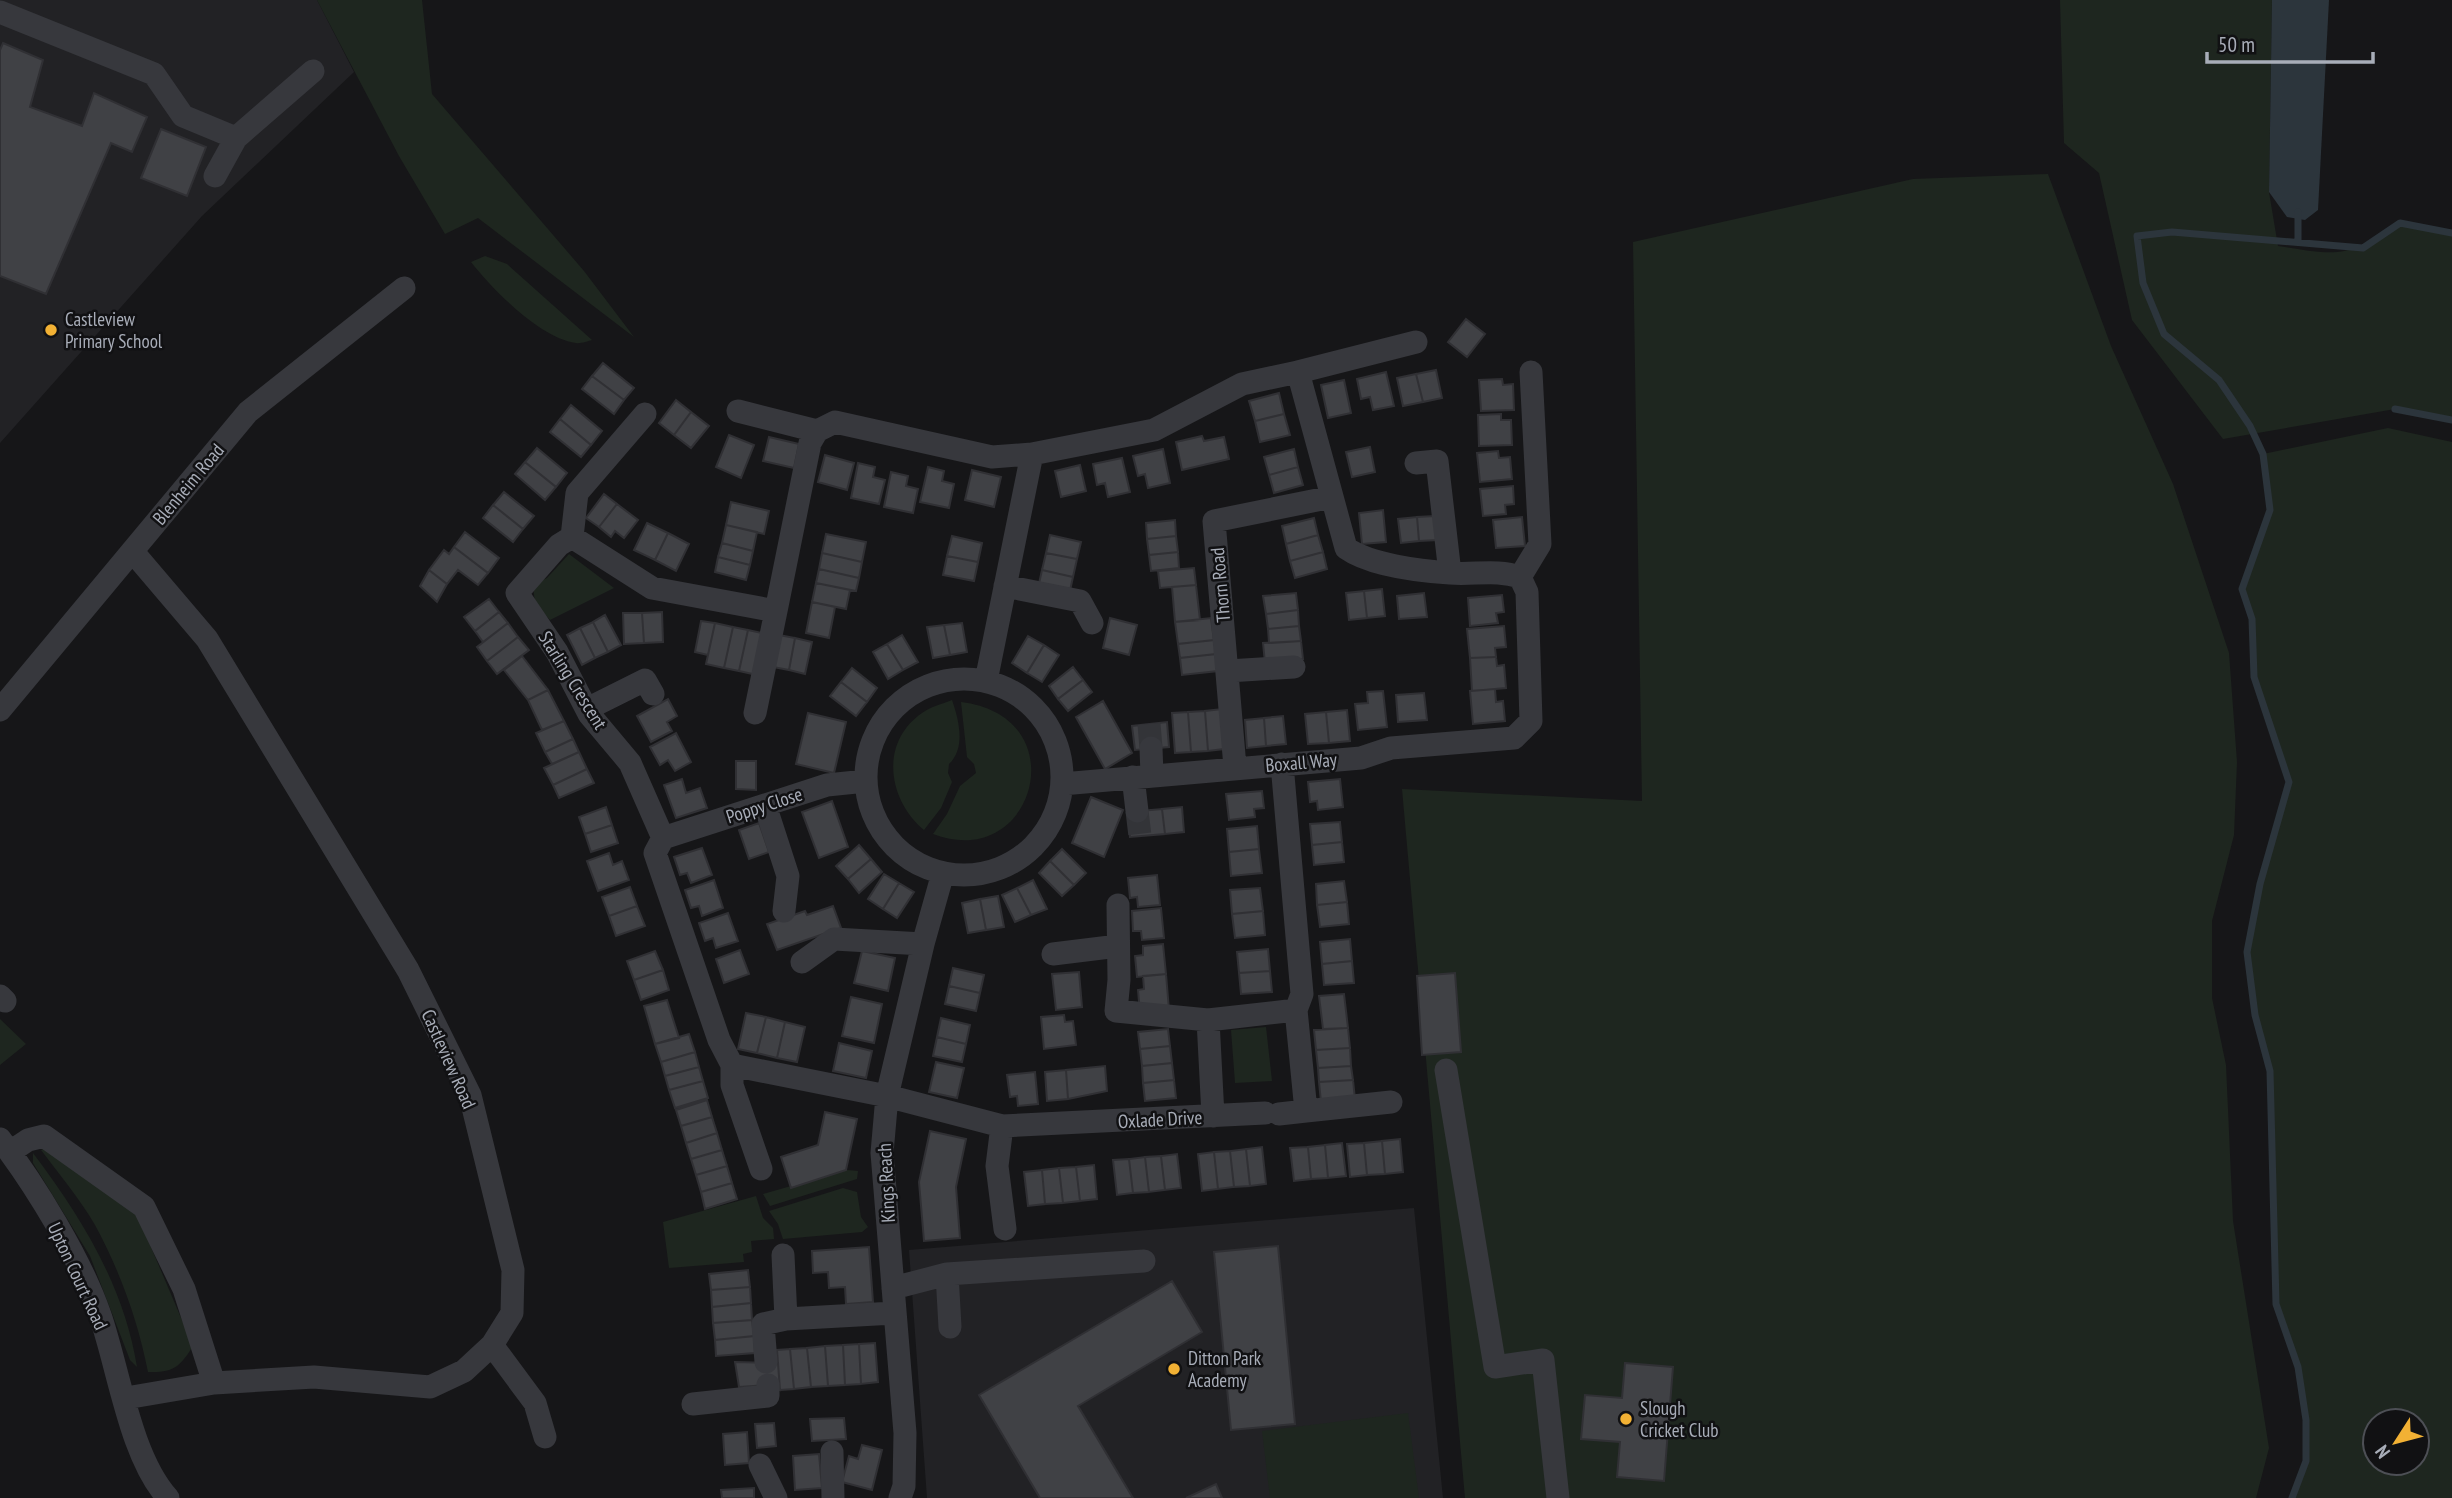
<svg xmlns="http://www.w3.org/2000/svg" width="2452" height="1498" font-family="'PT Sans Narrow',sans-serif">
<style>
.built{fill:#222225}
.green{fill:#1e261f;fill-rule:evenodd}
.water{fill:#2c353c}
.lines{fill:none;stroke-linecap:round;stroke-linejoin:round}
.stream{stroke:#2c353c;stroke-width:7}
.building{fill:#404145;stroke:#303034;stroke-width:2}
.minor-tunnel{stroke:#333438;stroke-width:23;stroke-dasharray:23 11;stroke-linecap:butt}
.minor{stroke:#37383d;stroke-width:23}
.poi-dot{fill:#f2b134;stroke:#111113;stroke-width:2.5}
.labels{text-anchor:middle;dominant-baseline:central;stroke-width:5;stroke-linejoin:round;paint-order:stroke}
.poi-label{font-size:19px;fill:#a8adb8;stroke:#111113;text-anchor:start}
.street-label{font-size:19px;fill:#a8adb8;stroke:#111113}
</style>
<rect width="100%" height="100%" fill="#161618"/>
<!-- built -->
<path class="built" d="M0,0h317l37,72 -152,144 -202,227z
M1414,1208l29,290h-516l-18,-248z"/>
<!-- green -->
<path class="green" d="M317,0h105l10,94 152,177 50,66 -156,-119 -33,16 -46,-78z
M2060,0h212l-3,192 9,54c62,10 69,12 122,-23l52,10v189l-57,-13 -172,30 -91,-119 -33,-147 -35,-30z
M2048,174l63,172 62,138 56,169 8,109 -3,73 -22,86v77l14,67 7,156 36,227 -13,50h-791l-63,-709 240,12 -9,-559 280,-63z
M485,256l22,8 85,76c-4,1 -12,4 -16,3 -36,-5 -83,-53 -105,-81z
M2388,428l64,14v1056h-160l14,-37v-41l-8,-53 -22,-63 -6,-233 -15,-56 -8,-63 13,-68 29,-102 -35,-105 -2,-58 -10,-30 28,-79 -7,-56zM2417,1421v42h-42v-42z
M569,554l45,34 -64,32 -15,-16 -2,-19 14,-7z
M952,700c7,20 14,48 -3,64l-1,9 4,9 -11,26 -17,22c-36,-30 -45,-87 -2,-117 8,-6 20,-9 30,-13z
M961,702c117,14 74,171 -28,132l14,-20 13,-28 16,-13 -2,-9 -7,-7z
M0,1019l26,25 -26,21z
M1266,1027l6,54 -37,2 -4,-53z
M51,1145l72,55 16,19 54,127c-13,21 -20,27 -45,26 -10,-51 -28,-101 -53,-147 -15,-26 -36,-51 -54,-75z
M33,1153c49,65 91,133 104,214l-7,-7 -40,-104 -57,-93z
M847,1170l11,1 -1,8 -87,27 -7,-12z
M843,1188l14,4 4,25 7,10 -6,5 -79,7 -5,-15 -9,-13z
M756,1196l7,22 10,10 1,11 -23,2 1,11 -9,2 1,8 -75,6 -6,-46z
M1408,1413l11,85h-149l-8,-67z"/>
<!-- water -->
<path class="water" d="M2272,0h57l-11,210 -13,10 -18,-3 -18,-25z"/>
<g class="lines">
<!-- stream -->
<path class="stream" d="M2298,242v-30
M2395,409l57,11
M2292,1498l14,-37v-41l-8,-53 -22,-63 -6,-233 -15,-56 -8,-63 13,-68 29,-102 -35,-105 -2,-58 -10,-30 28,-79 -7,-56 -13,-28 -31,-46 -55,-46 -21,-51 -6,-47 35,-4 191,16 37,-25 52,10"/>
</g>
<!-- building -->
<path class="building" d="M3,43l40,17 -13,47 52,19 12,-33 53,24 -15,35 -21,-9 -65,151 -46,-18v-226z
M161,129l45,18 -19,49 -46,-18z
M1466,319l19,15 -18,23 -19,-15z
M603,363l31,25 -10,12 -32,-24z
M1436,370l6,28 -19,4 -7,-28z
M1386,372l8,34 -21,4 -3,-13 -9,2 -4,-20z
M1416,374l7,28 -20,4 -6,-28z
M592,376l32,24 -10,14 -32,-25z
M1502,379l1,6 10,-1 1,26 -33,1 -2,-31z
M1344,380l7,33 -23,5 -7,-33z
M1279,393l5,21 -29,7 -6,-20z
M676,400l15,12 -17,23 -15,-12z
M571,405l31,26 -11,14 -31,-26z
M691,412l18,14 -18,22 -17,-13z
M1284,414l6,21 -30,7 -5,-21z
M1501,414v6h10l1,25 -33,1 -1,-31z
M560,419l31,26 -10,12 -31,-25z
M729,435l25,10 -13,33 -25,-11z
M1202,436l2,5 20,-4 5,22 -47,11 -6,-28z
M769,437l30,7 -5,24 -31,-7z
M1370,447l5,25 -23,5 -6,-25z
M537,448l30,25 -11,14 -31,-25z
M1163,449l7,34 -22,5 -3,-14 -7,2 -5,-20z
M1294,449l4,18 -29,8 -5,-18z
M1498,451l1,7 11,-1 2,22 -32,3 -3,-29z
M825,455l29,8 -7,27 -29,-8z
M1122,458l8,34 -22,5 -3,-14 -8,2 -4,-21z
M525,462l31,25 -11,13 -30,-26z
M858,463l17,4 -2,10 12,3 -6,24 -28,-6z
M1080,465l6,26 -25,6 -6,-26z
M928,467l16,4 -2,10 12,3 -5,24 -29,-6z
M1298,467l5,18 -29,8 -5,-18z
M972,470l29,7 -7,30 -29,-7z
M891,472l17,4 -2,10 12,3 -5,24 -29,-6z
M1513,486l1,18 -9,1 1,9 -23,2 -3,-27z
M504,492l30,24 -11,13 -30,-24z
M604,494l13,10 -18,23 -13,-9z
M731,502l38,9 -5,23 -38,-9z
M617,504l21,16 -14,18 -9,-7 -4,6 -12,-10z
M493,505l30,24 -10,13 -30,-24z
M1383,510l3,32 -24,2 -3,-31z
M1435,516l3,24 -19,1 -2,-24z
M1417,517l2,24 -18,2 -3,-24z
M1522,517l3,29 -29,2 -3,-28z
M1314,518l4,17 -32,9 -4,-18z
M1175,520l1,16 -29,3 -1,-16z
M647,523l21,10 -13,27 -21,-10z
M726,525l31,7 -4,19 -31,-8z
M465,532l34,26 -11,15 -34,-26z
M668,533l21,11 -13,27 -21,-11z
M826,534l40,8 -4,20 -40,-9z
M1050,535l31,7 -4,17 -31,-6z
M1318,535l5,17 -33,9 -4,-17z
M952,536l30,7 -4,19 -31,-6z
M1176,536l2,16 -29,3 -2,-16z
M722,543l31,8 -3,14 -32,-8z
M454,547l34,26 -10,12 -20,-15 -11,14 -18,-14 15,-20 5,4z
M1178,552l1,16 -28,3 -2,-16z
M1323,552l4,17 -32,9 -5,-17z
M822,553l40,9 -3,16 -40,-9z
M1046,553l31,6 -4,18 -31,-7z
M947,556l31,6 -4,19 -31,-6z
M718,557l32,8 -4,15 -31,-8z
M1194,568l2,17 -36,3 -2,-17z
M819,569l40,9 -3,13 -40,-8z
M429,570l18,14 -10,18 -17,-16z
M1042,570l31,7 -4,18 -31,-7z
M816,583l34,7 -4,19 -34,-7z
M1196,585l4,35 -25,2 -3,-35z
M1382,589l3,27 -18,2 -3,-27z
M1364,591l3,27 -18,2 -3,-27z
M1296,593l2,17 -32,4 -3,-18z
M1424,593l3,24 -28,2 -2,-23z
M1502,595l2,17 -8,1 2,10 -28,3 -2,-28z
M489,599l10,13 -24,19 -11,-14z
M812,602l23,5 -6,31 -23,-5z
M1298,610l1,16 -31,3 -2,-15z
M499,612l9,11 -25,19 -8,-11z
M662,612l1,30 -19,1 -2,-30z
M623,613h19l2,30 -20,1z
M605,615l16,30 -13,7 -15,-30z
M1110,618l27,7 -8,30 -26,-7z
M1211,618l3,22 -36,4 -3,-22z
M701,621l14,2 -7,32 -13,-3z
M593,622l15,30 -13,6 -15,-30z
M508,623l10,14 -31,24 -10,-14z
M715,623l18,4 -9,41 -18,-4z
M962,623l5,29 -17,3 -6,-30z
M944,625l6,30 -17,3 -6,-31z
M1299,626l2,15 -32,2 -1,-14z
M1504,626l2,21 -11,1 1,9 -26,1 -3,-29z
M733,627l15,3 -9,41 -15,-3z
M580,628l15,30 -13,7 -15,-30z
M748,630l18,4 -9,41 -18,-4z
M779,635l16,3 -6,32 -16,-3z
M902,635l16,27 -15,8 -16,-26z
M1028,636l16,9 -17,28 -15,-10z
M518,637l11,13 -32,24 -10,-13z
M795,638l17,4 -7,32 -16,-4z
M1214,640l2,14 -36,4 -2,-14z
M1301,641l2,18 -38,4 -2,-20z
M887,644l16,26 -15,9 -15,-27z
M1044,645l15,10 -17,27 -15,-9z
M1216,654l2,17 -36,4 -2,-17z
M522,656l26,34 -20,10 -24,-30z
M1496,657l1,9 7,-1 2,23 -34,3 -2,-33z
M1073,667l10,13 -25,19 -9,-13z
M852,668l25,20 -10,14 -26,-20z
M1083,680l9,12 -24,19 -10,-12z
M841,682l26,20 -11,14 -26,-20z
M1495,689l1,13 7,-1 2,20 -32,3 -3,-33z
M548,690l16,31 -22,9 -14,-30z
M1383,691l4,36 -29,3 -3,-26 13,-1 -1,-11z
M1424,693l3,27 -29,2 -2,-27z
M668,699l9,17 -10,6 5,9 -21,11 -14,-26z
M1103,701l29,52 -27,16 -29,-52z
M1222,709l2,40 -16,2 -3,-40z
M1347,710l3,31 -21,2 -3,-31z
M1205,711l3,40 -17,1 -3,-40z
M1188,712l3,40 -16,1 -3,-40z
M1326,712l3,31 -21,1 -3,-30z
M808,713l38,9 -12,51 -38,-9z
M1283,716l3,28 -20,2 -2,-28z
M1264,718l2,28 -19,2 -2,-28z
M564,721l9,18 -28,13 -9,-19z
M1167,722l2,25 -34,3 -3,-24z
M676,733l15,29 -16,9 -7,-11 -8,5 -10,-18z
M573,739l6,13 -27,12 -7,-12z
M579,752l8,17 -34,16 -9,-17z
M736,761h20v29l-20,-1z
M587,769l7,14 -35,15 -6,-13z
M682,779l4,14 14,-5 7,20 -31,10 -12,-33z
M1340,779l3,28 -25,3 -1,-9 -7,1 -2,-20z
M1262,791l2,17 -10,1 1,8 -26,3 -3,-26z
M1091,797l32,13 -19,47 -32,-14z
M832,801l16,46 -29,11 -17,-46z
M606,807l6,18 -27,9 -6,-17z
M1182,807l2,25 -19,2 -3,-25z
M1162,809l3,25 -35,3 -2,-25z
M1340,822l2,20 -30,3 -2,-21z
M759,823l10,29 -20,7 -10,-29z
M612,825l6,18 -27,9 -6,-18z
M1257,826l2,23 -30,3 -2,-23z
M1342,842l2,20 -30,3 -2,-20z
M859,845l12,14 -23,20 -12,-13z
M702,848l10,27 -21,8 -4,-10 -7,2 -6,-18z
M1062,849l24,24 -12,12 -24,-24z
M1259,849l3,24 -31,3 -2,-24z
M609,853l4,12 9,-4 7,19 -31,11 -11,-30z
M871,859l11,13 -23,21 -11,-14z
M1050,861l24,24 -12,11 -23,-23z
M884,874l15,9 -16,26 -15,-10z
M1157,875l3,30 -22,2 -1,-10 -7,1 -2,-20z
M714,880l9,28 -21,8 -3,-10 -8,2 -6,-18z
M1033,880l14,29 -16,6 -14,-27z
M1344,881l3,21 -30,3 -1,-21z
M899,883l15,9 -17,26 -14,-9z
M630,887l7,19 -28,10 -7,-19z
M1017,888l14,27 -16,7 -13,-27z
M1260,888l3,23 -31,3 -2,-24z
M998,896l6,31 -18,3 -6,-31z
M980,899l6,31 -18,3 -6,-30z
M1347,902l2,22 -29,3 -3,-22z
M637,906l8,20 -29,10 -7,-20z
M833,906l8,22 -64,22 -10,-26 38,-13 2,4z
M1161,908l3,30 -22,2 -1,-9h-8l-1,-20z
M1263,911l2,24 -30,3 -3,-24z
M728,913l10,28 -22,7 -3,-10 -8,3 -6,-18z
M1350,939l2,22 -30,3 -2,-22z
M1163,944l3,30 -29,3 -2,-21 8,-1v-9z
M1268,949l2,22 -31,2 -2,-21z
M740,950l9,24 -25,9 -8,-24z
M655,951l8,19 -29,10 -7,-19z
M862,951l33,7 -7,33 -34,-8z
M1352,961l2,22 -30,2 -2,-21z
M953,968l31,7 -4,18 -31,-7z
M663,970l6,20 -28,10 -7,-20z
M1270,971l2,21 -31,2 -2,-21z
M1079,972l3,35 -26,3 -4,-36z
M1455,973l6,79 -39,3 -5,-79z
M1166,974l3,36 -29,3 -2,-23 6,-1 -1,-13z
M949,986l31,7 -4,18 -31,-7z
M1344,994l4,34 -25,1 -4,-33z
M851,997l31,7 -8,39 -32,-7z
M667,1000l12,38 -24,6 -11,-38z
M746,1013l20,4 -9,36 -19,-4z
M1064,1015l1,7 8,-1 3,24 -32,4 -3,-32z
M766,1017l19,5 -8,36 -20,-5z
M941,1018l29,7 -4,19 -29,-7z
M785,1022l20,5 -8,35 -20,-4z
M1348,1028l2,20 -34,2 -2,-20z
M1168,1029l2,17 -30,3 -2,-17z
M689,1034l6,18 -34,10 -6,-18z
M937,1037l29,7 -4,18 -29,-6z
M839,1043l33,8 -6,27 -33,-7z
M1170,1046l2,17 -30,3 -2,-17z
M1350,1048l1,18 -33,2 -2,-18z
M695,1052l4,15 -34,9 -4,-14z
M936,1062l28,6 -7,30 -28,-6z
M1172,1063l2,17 -31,3 -1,-17z
M1105,1066l2,25 -39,8 -2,-29z
M1351,1066l2,14 -34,2 -1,-14z
M699,1067l4,14 -34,9 -4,-14z
M1066,1070l2,29 -21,2 -2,-29z
M1035,1072l3,32 -20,2 -1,-10 -7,1 -3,-22z
M1174,1080l2,18 -31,3 -2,-18z
M1353,1080l2,19 -34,3 -2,-20z
M703,1081l5,17 -33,10 -6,-18z
M707,1100l5,17 -31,9 -5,-16z
M825,1112l32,7 -11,51 -55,18 -10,-31 37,-12z
M712,1117l5,16 -31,10 -5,-17z
M930,1131l36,8 -10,48 4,51 -36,3 -5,-59z
M717,1133l5,17 -31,9 -5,-16z
M1400,1139l3,33 -18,2 -3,-33z
M1382,1141l3,33 -18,1 -3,-32z
M1342,1143l4,33 -18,2 -3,-33z
M1364,1143l3,32 -17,2 -3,-33z
M1325,1145l3,33 -17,1 -3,-32z
M1262,1147l4,37 -16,2 -4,-37z
M1308,1147l3,32 -17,2 -4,-33z
M1246,1149l4,37 -16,1 -4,-36z
M722,1150l5,16 -31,9 -5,-16z
M1230,1151l4,36 -16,2 -4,-37z
M1214,1152l4,37 -16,2 -4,-37z
M1177,1154l4,34 -16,2 -4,-34z
M1161,1156l4,34 -16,2 -4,-35z
M1145,1157l4,35 -16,1 -4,-34z
M1129,1159l4,34 -16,2 -4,-35z
M1094,1165l3,34 -17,2 -4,-34z
M727,1166l5,17 -31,9 -5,-17z
M1076,1167l4,34 -17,2 -4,-35z
M1059,1168l4,35 -18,1 -3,-34z
M1042,1170l3,34 -17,2 -4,-34z
M732,1183l5,16 -32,10 -4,-17z
M1278,1246l17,178 -64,6 -17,-178z
M869,1247l4,55 -27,2 -1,-17 -16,1 -1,-16 -15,1 -1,-22z
M748,1270l2,17 -39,3 -2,-16z
M1172,1281l30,51 -124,74 55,92h-93l-61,-103z
M750,1287l1,16 -39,4 -1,-17z
M751,1303l1,17 -39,3 -1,-16z
M752,1320l2,16 -39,4 -2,-17z
M754,1336l1,17 -39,3 -1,-16z
M875,1343l3,39 -17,2 -2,-40z
M859,1344l2,40 -16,1 -2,-40z
M843,1345l2,40 -17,1 -3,-40z
M825,1346l3,40 -17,1 -4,-39z
M807,1348l4,39 -17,2 -4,-40z
M790,1349l4,40 -14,1 -3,-40z
M735,1362l43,1 2,27 -12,-5 -29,2z
M1625,1363l48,4 -9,114 -47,-4 3,-35 -39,-3 4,-44 37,3z
M844,1418l2,21 -34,2 -2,-22z
M774,1423l2,23 -19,2 -2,-24z
M747,1432l2,31 -24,2 -2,-31z
M862,1445l20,5 -10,40 -30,-8 7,-26 9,3z
M819,1454l3,34 -27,2 -2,-34z
M1216,1484l6,14h-36z
M754,1488v10h-32l-1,-8z"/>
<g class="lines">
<!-- minor-tunnel -->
<path class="minor-tunnel" d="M1149,724l2,24
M1137,811l3,25"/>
<!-- minor -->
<path class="minor" d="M0,12l154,62 29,42 53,22
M215,176l21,-38 77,-67
M1298,372l118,-30
M738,411l79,20 18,-9 157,35 40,-3 122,-24 88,-46 56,-12 48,176c24,17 74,23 104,25 24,2 47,-4 70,4l7,15 4,129 -17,17 -123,10 -30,10 -299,26
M1416,463l21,-2 13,112
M572,537l80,51 124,23 34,-168 7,-12
M572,537l-13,8 -42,48 40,59 32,62 41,49 33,75
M572,537l5,-44 68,-79
M1520,577l20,-33 -9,-172
M1005,586l75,15 12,22
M1228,671l66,-4
M866 777a98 98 0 1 1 196 0a98 98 0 1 1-196 0Z
M986,681l46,-227
M587,709l58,-29 8,14
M0,710l248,-298 156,-124
M755,713l21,-102
M1151,748l1,27
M1235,767l-21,-246 118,-24
M1133,777l4,34
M765,805l23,71 -4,35
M663,838l-8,15 64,187 13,25v20l29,84
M663,838l164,-53 39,-4
M1118,905l1,75 -3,31 92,9 88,-10 6,-16 -20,-230
M1053,954l65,-8
M802,962l32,-23 89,5
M0,996l5,5
M1208,1020l5,96
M732,1065l155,31 115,30 263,-13
M1446,1070l49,297 48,-7 15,138
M1306,1111l85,-9
M1279,1114l27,-3 -10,-101
M1002,1126l-5,40 8,63
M0,1139c36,47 81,121 100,176 19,55 30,141 68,183
M10,1152l18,-12 16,-4 100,71 40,82 30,94
M783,1255l3,64 108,-6
M947,1274l3,53
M893,1288l54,-14 197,-13
M492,1345l43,58 10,34
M766,1362l-3,-38 23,-5
M126,1398l88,-15 100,-6 116,10 34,-16 28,-26 20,-32 1,-43 -43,-175 -62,-125 -201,-331 -74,-87
M693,1404l75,-8v-11
M832,1452l1,46
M760,1465l16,33
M900,1498l4,-12 1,-53 -23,-280 5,-57 36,-152 20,-71"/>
</g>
<!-- markers -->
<g class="poi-dot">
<circle cx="51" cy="330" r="7"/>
<circle cx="1174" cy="1369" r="7"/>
<circle cx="1626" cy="1419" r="7"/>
</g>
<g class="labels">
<!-- poi labels -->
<g class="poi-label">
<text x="65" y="319">Castleview<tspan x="65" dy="22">Primary School</tspan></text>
<text x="1188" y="1358">Ditton Park<tspan x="1188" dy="22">Academy</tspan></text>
<text x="1640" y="1408">Slough<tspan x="1640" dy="22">Cricket Club</tspan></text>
</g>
<!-- street labels -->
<g class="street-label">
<text transform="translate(188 484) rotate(-50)">Blenheim Road</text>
<text transform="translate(1220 585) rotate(-95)">Thorn Road</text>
<text transform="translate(573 680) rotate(58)">Starling Crescent</text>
<text transform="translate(1301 762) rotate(-5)">Boxall Way</text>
<text transform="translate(764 805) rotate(-18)">Poppy Close</text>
<text transform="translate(449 1059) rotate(66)">Castleview Road</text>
<text transform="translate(1160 1119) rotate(-3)">Oxlade Drive</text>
<text transform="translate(886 1183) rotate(-93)">Kings Reach</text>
<text transform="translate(78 1276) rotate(65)">Upton Court Road</text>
</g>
</g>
<!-- north arrow -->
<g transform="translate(2396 1442) rotate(234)"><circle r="33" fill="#111113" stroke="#4d4f55" stroke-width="2"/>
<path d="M0-5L12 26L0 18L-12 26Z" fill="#f2b134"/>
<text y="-10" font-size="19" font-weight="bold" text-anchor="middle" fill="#a8adb8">N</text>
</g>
<!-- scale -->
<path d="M2207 52v10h166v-10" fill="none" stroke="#a8adb8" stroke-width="3.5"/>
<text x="2218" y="52" font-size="21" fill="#a8adb8" stroke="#111113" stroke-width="5" paint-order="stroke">50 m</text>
</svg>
